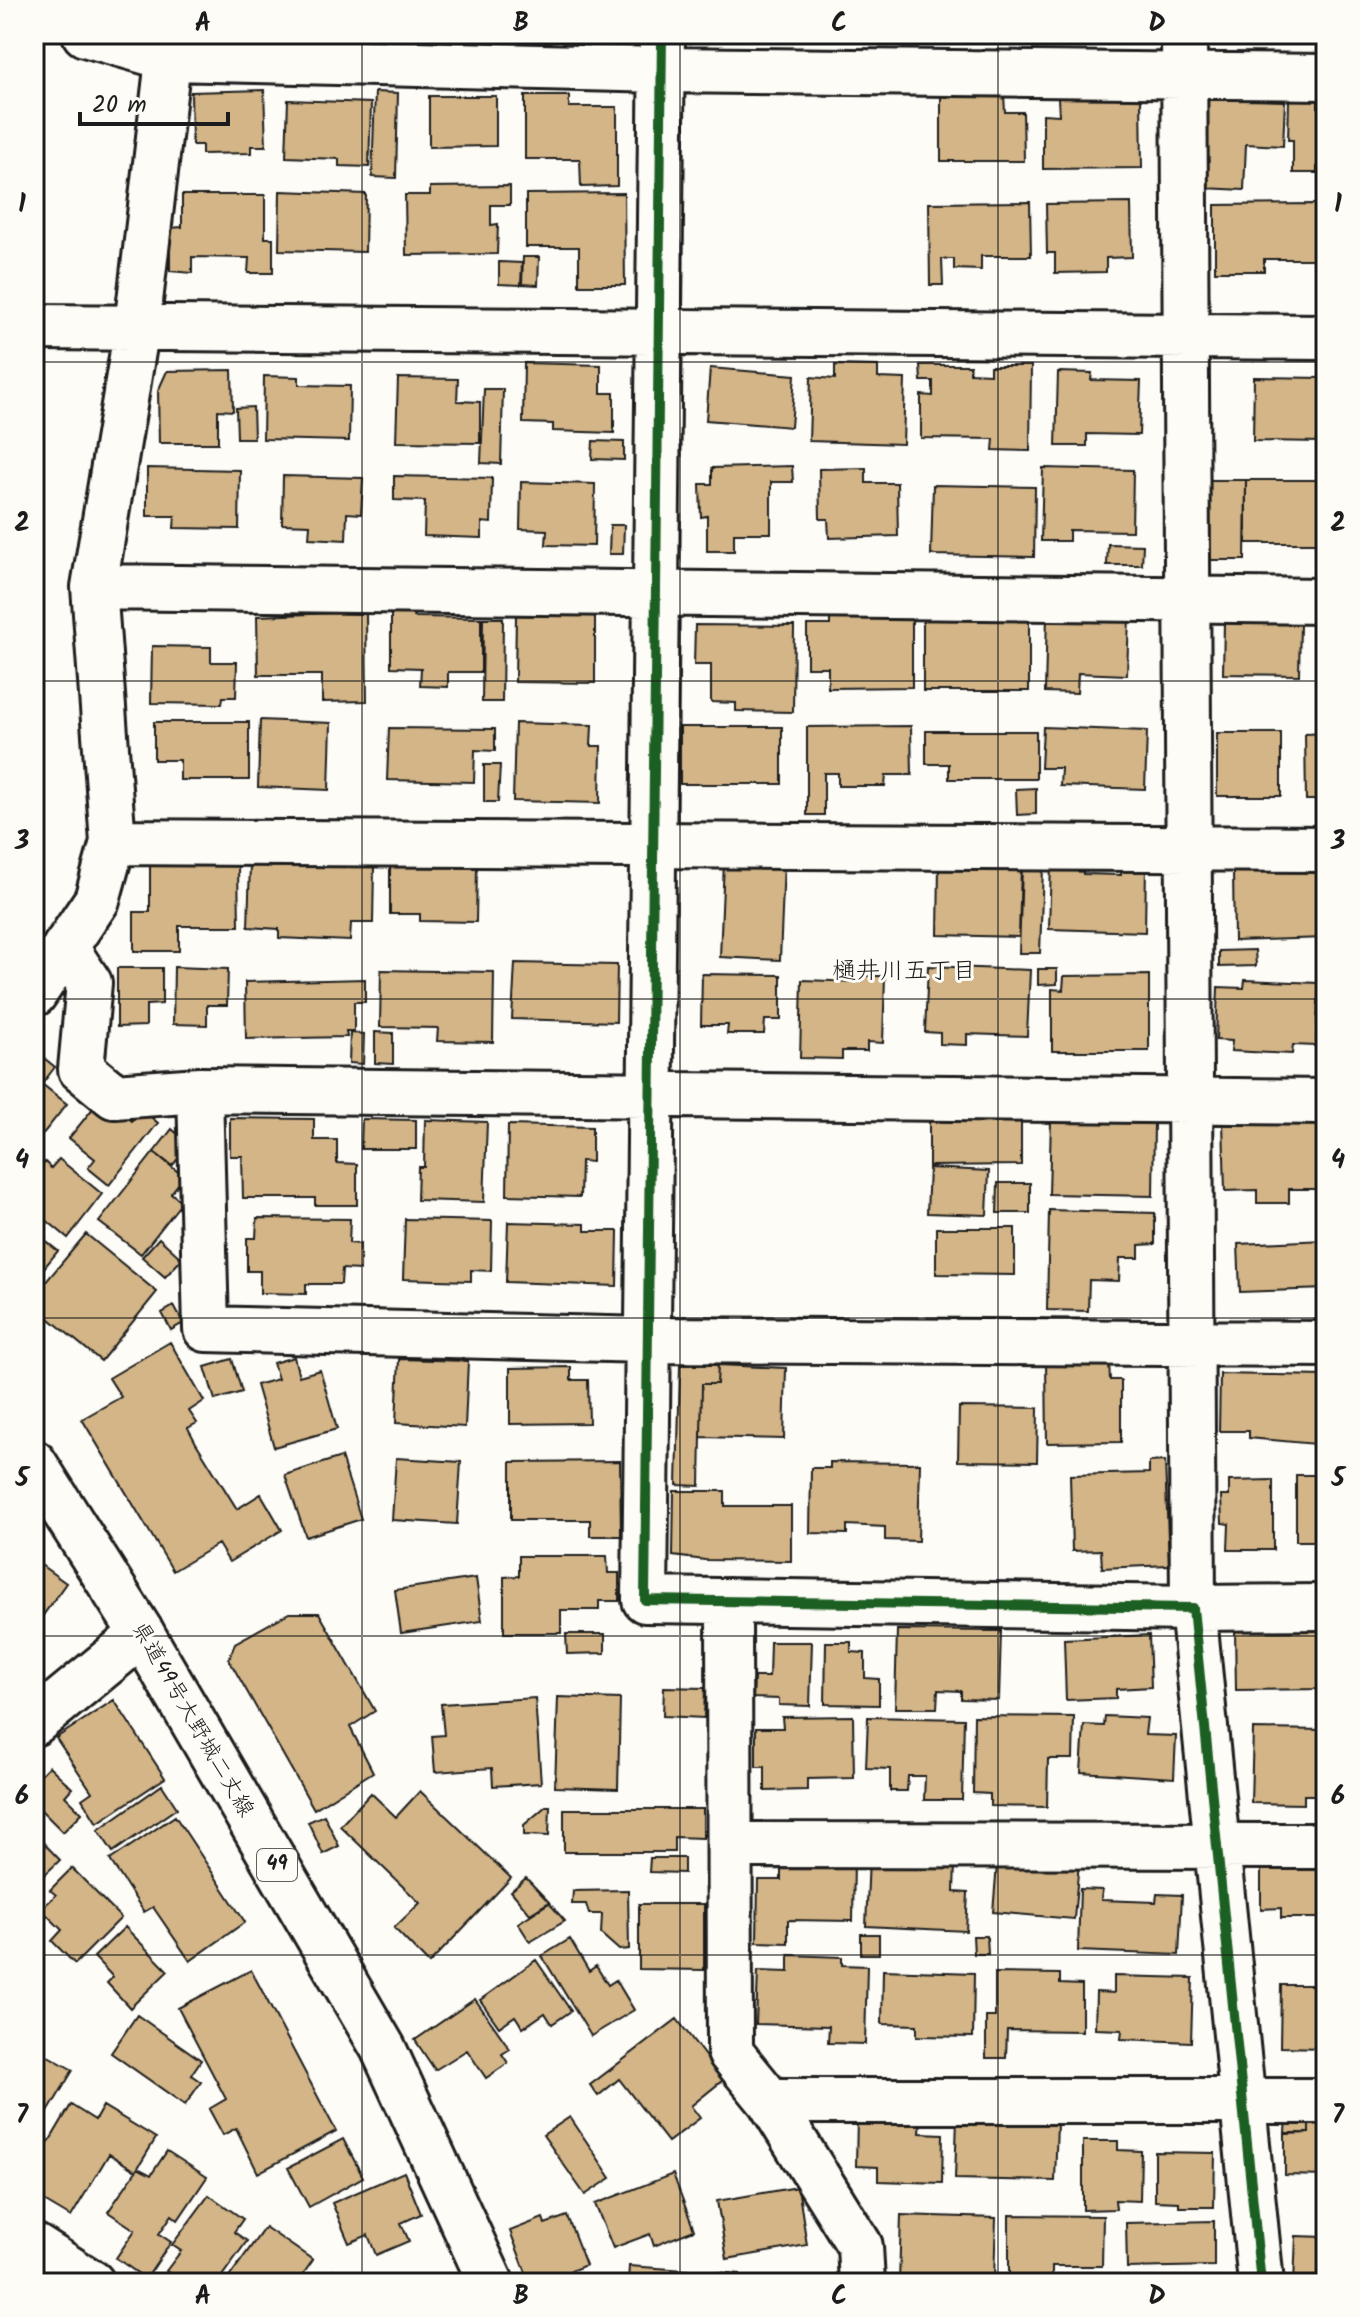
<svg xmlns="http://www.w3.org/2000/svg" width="1360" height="2317" font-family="Kalam,'Klee One',sans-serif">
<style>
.building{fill:#d3b587;stroke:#1c1c1c;stroke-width:2}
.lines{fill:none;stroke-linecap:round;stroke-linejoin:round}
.minor-casing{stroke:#1c1c1c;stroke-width:50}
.major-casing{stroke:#1c1c1c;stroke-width:50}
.minor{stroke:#fdfcf7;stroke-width:44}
.major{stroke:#fdfcf7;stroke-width:44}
.cycleway-casing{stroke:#fdfcf7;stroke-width:15}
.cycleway{stroke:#1b5e20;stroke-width:10}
.grid{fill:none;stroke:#1c1c1c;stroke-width:2;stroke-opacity:0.55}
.labels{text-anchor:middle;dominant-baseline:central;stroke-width:6;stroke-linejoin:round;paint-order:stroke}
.shield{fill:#fdfcf7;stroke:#605f5e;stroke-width:2}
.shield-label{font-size:20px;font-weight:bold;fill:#1c1c1c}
.street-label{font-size:22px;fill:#1c1c1c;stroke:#fdfcf7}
.neighbourhood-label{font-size:24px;fill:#1c1c1c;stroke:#fdfcf7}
.neatline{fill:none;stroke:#1c1c1c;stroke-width:3}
.grid-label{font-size:26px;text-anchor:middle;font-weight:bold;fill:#1c1c1c}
</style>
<rect width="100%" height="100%" fill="#fdfcf7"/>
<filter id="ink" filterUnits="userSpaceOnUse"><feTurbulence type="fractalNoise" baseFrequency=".0125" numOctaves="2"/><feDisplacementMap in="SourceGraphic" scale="16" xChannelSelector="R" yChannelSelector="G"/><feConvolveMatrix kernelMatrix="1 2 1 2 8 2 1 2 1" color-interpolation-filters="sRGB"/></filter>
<g filter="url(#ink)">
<!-- building -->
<path class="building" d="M494,34h23l-1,7h-22z
M1275,34h34v2h-34z
M264,90l2,56h-15v7l-49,1v-9h-10l-1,-53z
M375,92l23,1 -2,85 -24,-1z
M941,94h63l1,18h18l1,49h-83z
M429,96h67v50l-67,1z
M525,96h44v11h48v79l-36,1 -1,-28h-55z
M1141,97l1,71 -99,1v-55l16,1 -1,-17z
M1207,98l78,3 -2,45 -37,-2 -2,46 -40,-2z
M1289,99l29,1v7l8,1v58h-9v7h-24v-33h-5z
M288,100l83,3 -2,64 -30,-1v-7l-53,-2z
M510,186v19h-19v20l7,-1 -1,30 -91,1 -1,-60h25v-8z
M280,191l86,3 -1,58 -86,-2z
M624,193l1,92h-46v-38h-53v-53z
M182,195h83v43h8v35h-25l1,-15 -57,-1v16l-22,-2v-43l12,-1z
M1030,202l1,54h-50v14l-27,-1v-10h-12l1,26h-13l-1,-82z
M1131,203l1,54 -26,1v14l-51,1v-20h-8l-1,-49z
M1317,204v55h-53v12h-49v-66z
M523,257h16l-1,28 -16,-1z
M499,262l23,1 -1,22 -22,-1z
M524,363l77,2v28h13v40l-61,-2v-7l-30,-1z
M835,365l43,1v12l27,1 -2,65 -94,-3 2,-64 24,2z
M920,365h50v8l20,1v-8h41l-1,85 -37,-1 1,-11 -73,-1v-43l12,1v-15h-12z
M710,368l85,7 -4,52 -85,-7z
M232,370l1,41 -15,-1v33h-59l-1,-52 9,-20z
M1058,372l34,1 -1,7 50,1 -2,54 -52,-1v12h-31z
M264,376l35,1v8l51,1 -1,55 -86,-2z
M1254,377l68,1 -1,64 -68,-1z
M398,378l60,1 -1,22 23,1v41l-84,-1z
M484,389h19l-2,75 -20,-1z
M253,407l1,31h-17l-1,-30z
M593,441l31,1v18l-32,-1z
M792,466l1,16h-22v51h-37v18h-27v-35l-6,1 -1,-33h12v-16z
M147,468l93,2 -1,59 -65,-1 1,-12h-28z
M866,468v15h31l1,53 -69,2 -1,-19h-8l-1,-50z
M1043,468l90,2 -1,61 -63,-1v11h-28z
M283,476l80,2 -2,36 -14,-1 -1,27 -37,-2 1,-13 -28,-1z
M394,476l98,2 -1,45 -9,-1v16l-58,-2 1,-35 -31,-1z
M1207,480h39l-1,80h-38z
M1246,480h80v63h-80z
M521,482l74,2 -1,62 -48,-1 1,-15 -27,-1z
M933,485l102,2 -1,70 -103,-2z
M610,525h14l-1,29h-14z
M1108,544l35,1 -1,20h-35z
M391,609h23v8l67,1v54h-33v15l-28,-1 1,-18 -30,-1z
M366,612l1,89 -45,1v-27h-64l-1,-59z
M1047,614l82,2 -2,59 -49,-2 -1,20 -32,-1z
M516,615l79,1v67l-80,-1z
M912,616v71l-84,1v-21h-21v-42h23v-8z
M483,618h20l-1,84h-20z
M923,618h106v73h-106z
M1224,622l76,1 -1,52 -76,-1z
M695,625l99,1 -1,86 -57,-1v-8l-25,-1v-37h-17z
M152,646l59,1v15h26l-1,35h-13l-1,7 -71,-1z
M260,720l71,3 -2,67 -71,-3z
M154,722h95v58h-69v-20h-26z
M515,723l77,2 -1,21h10l-1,57 -87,-2z
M911,726l1,49h-26l-1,11h-47v-13h-14v42h-17v-88z
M680,727h102v57h-102z
M1043,727l104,4 -2,58 -85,-3 1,-18h-20z
M389,728l106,1v22l-20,-1 -1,32 -87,-2z
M926,731h110v48h-87v-15h-23z
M1217,733h64v63h-64z
M1326,733v67h-20l-1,-66z
M484,765h16l-2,37h-14z
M1036,788v26l-19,1 -1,-26z
M724,861l60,2 -4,97 -60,-3z
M1051,863l32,1v10l38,1 1,-12h24l-1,69 -96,-3z
M250,864l124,3 -1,56h-22l-1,18 -71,-3v-9l-31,-2z
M939,865l82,2 -2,70 -81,-2z
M150,866h88l1,60h-60v25h-45v-39h16z
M390,866h87l-1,56 -56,-1v-7h-30z
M1022,867h21l-3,86h-21z
M1324,870l2,68 -92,3 -1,-69z
M1255,950l1,16 -37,1v-16z
M515,963l102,2 -1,57 -104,-3z
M928,966l102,4 -3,66 -60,-2v11l-27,-1v-11l-15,-1z
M174,967l54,2 -1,36h-20v20l-34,-1z
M117,968h45v36l-16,1v21l-29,1z
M1038,969h19v15l-19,1z
M381,970l113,2 -1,70 -56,-1 1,-13 -58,-1z
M702,974l79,1v45h-16l-1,14h-37l1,-9h-27z
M1149,975v76h-97v-62l11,1 1,-14z
M862,976h23l-2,67 -16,-1v9h-25v8l-42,-1 2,-78 60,2z
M365,979v23h-11v29h-8l1,6 -101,2 -1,-57z
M1245,980l74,3 -3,63 -23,-1 -1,9 -61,-3 1,-10 -16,-1 2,-53 26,1z
M375,1032l18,1v31l-18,-1z
M350,1033l14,1 -1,30 -14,-1z
M34,1050l21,17 -13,17 25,20 -33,41z
M114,1106l18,15 9,-12 17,14 -49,62 -21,-17 7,-9 -26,-21 25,-31 12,10z
M929,1115h92v50l-92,1z
M230,1118l84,1v21h23v23l20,1v41h-42v-7h-72l-1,-42h-12z
M362,1119l54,1v29h-55z
M425,1120l62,2 -3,80 -67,-2 1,-33h6z
M1051,1120l103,3 -1,73 -104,-2z
M1326,1121v19h-5l1,49h-33v14h-32v-13l-32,1 -2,-69z
M508,1125l84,2v35l-11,-1 -1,36 -73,-2z
M172,1129l9,8 1,17 -10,12 -18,-14z
M154,1152l30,25 -13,16 11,9 -41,52 -42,-32z
M59,1159l43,35 -34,44 -34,-28v-34l11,-14 6,6z
M929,1168l60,3 -2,44 -60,-2z
M998,1183h32v30h-33z
M1049,1210l106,3v31l-16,1v13h-19l-1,23 -30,-1 -1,31 -41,-1z
M257,1218l93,1 -1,24 11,1v26l-18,-1 -1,15h-35v10l-46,-1v-22h-13v-33h9z
M405,1219l87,2 -1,50 -20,-1v11l-68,-2z
M508,1222l77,2v7h33l-1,55 -111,-4z
M936,1228h79v47l-79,-1z
M34,1232l24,19 -24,29z
M86,1234l71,58 -56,69 -67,-55v-10z
M159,1238l23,21 -17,18 -23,-20z
M1324,1240l2,49 -86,3 -2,-48z
M174,1306l9,17 -12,7 -9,-17z
M170,1342l34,59 -15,10 8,12 -9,5 8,15 41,66 24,-15 21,36 -53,32 -11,-18 -45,27 -91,-152 39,-22 -12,-19z
M294,1357l5,19 21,-6 17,59 -63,18 -18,-62 22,-6 -5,-16z
M232,1359l10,33 -27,8 -10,-33z
M399,1359l69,2 -3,66 -69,-4z
M1046,1361h63l1,19h11v62l-74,1z
M680,1365h38l-1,19h-15l-2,102 -23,-1z
M718,1365l68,3 -2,71 -83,-2 1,-53h15z
M571,1367v13h17l1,43 -79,1v-56z
M1220,1374l106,2v69l-77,-7v-7h-30z
M959,1407l79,1 -1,54 -79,-1z
M341,1457l20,62 -55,18 -21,-62z
M396,1458l65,4 -4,62 -65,-4z
M620,1461l1,75h-31v-16h-79v-58z
M1165,1461l4,104 -67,3 -1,-18 -29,1 -2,-76 79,-2v-11z
M830,1462l90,1 -2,78 -33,-1v-13l-38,-2v9l-37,-1 1,-65h19z
M1296,1475h30v66h-30z
M1273,1480v70h-45l1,-26 -7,-1 -1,-27h8v-15z
M674,1491h51v15h66v55l-86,-1 -32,-4z
M519,1556h88l1,17h11v28h-20v9h-38v23h-57v-56l15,-1z
M34,1560l32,23 -32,45z
M476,1578l6,43 -81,12 -6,-43z
M289,1613h30l56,98 -25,16 23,45 -59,37 -85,-149 6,-17z
M1326,1629v60l-90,1 -1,-60z
M897,1630l104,1 -2,69 -38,-1v-8l-23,-1 -1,18h-42z
M566,1634h39v19l-38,1z
M1149,1635l2,52 -35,2v9l-50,2 -2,-61z
M770,1642h42l-2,64 -31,-1v-6l-26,-1 1,-21h15z
M826,1642h25v10l14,1v25l14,1v26l-54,-1z
M664,1687l41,1 -1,30 -41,-2z
M558,1697l62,2 -2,90 -63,-2z
M535,1698l6,85 -48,3 -1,-18 -57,4 -3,-36 12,-1 -3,-31z
M114,1700l51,78 -68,45 -15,-24 10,-7 -36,-54z
M853,1716l1,62 -47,1v11l-42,1v-24h-9v-39h27l-1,-11z
M974,1716l100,1 -1,42h-25l-1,48 -57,-1v-12l-17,-1z
M1105,1716l42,2 -2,17 31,1 -2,42 -93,-6 3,-47 20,1z
M868,1717l96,2 -2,81h-38l1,-24h-17l-1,15h-17v-22l-24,-1z
M1253,1729l73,1v65h-22v9l-53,-1z
M49,1766l23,22 -7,8 17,17 -19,19 -29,-29v-22z
M162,1785l15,23 -64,44 -15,-22z
M420,1791l91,87 -82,86 -35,-36 26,-25 -80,-77 31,-33 25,24z
M546,1806h4l-1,30 -25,-1v-10z
M564,1809h139v29l-29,-1v15h-110z
M324,1815l15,31 -16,8 -15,-32z
M175,1816l70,106 -55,39 -37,-54 -9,5 -34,-52z
M34,1833l26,27 -26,25z
M650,1858h34v15l-35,-1z
M869,1859l86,4 -1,29 14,1 -2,38 -100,-5z
M854,1860l-1,61 -65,-1v23l-31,-1 1,-62h23v-14z
M1079,1862l-5,57 -81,-7 4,-48z
M72,1868l49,50 -46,46 -23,-23 10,-11 -21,-21 15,-14 -6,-5z
M1261,1869h65v49h-45v-10l-20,1z
M526,1878l23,24 -19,12 -19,-23z
M1080,1889l22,1 -1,10 55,2 1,-8 25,1 -3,60 -101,-4z
M628,1890l1,59 -10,1 -18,-16 1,-20h-13l-3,-10h-14l1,-13z
M549,1903l16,18 -35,21 -12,-19z
M639,1904h65v66l-65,-1z
M125,1927l43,44 -38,37 -23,-25 6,-6 -19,-20z
M861,1934h18v20h-18z
M973,1936h14l1,18h-14z
M570,1939l19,32 7,-5 12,19 8,-5 18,30 -43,26 -49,-80z
M789,1955l53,2v8l25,1 -2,78 -37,-1 1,-17 -73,-2 2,-53 31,1z
M536,1960l35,51 -19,13 -7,-11 -22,15 -8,-12 -16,11 -19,-27z
M251,1970l85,161 -78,42 -22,-45 -13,7 -14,-26 17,-10 -48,-91z
M883,1970l91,3 -1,64 -56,-1v-11l-35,-1z
M995,1973l65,1v10l22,1v46l-75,-1 -1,28h-20v-41h9z
M1114,1976l79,2 -2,64 -70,-3 1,-9 -27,-1 1,-37 18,1z
M1315,1979h11v69l-46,-1 1,-62h34z
M475,1999l35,50 -8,5 6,9 -22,15 -19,-28 -32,20 -20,-30z
M137,2015l64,45 -10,15 10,7 -16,23 -74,-52z
M677,2019l46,61 -32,26 9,12 -32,24 -49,-63 -21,17 -8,-11z
M34,2048l39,22 -32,54 -7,-4z
M71,2105l24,15 8,-14 53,32 -20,33 -27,-17 -38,63 -37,-22v-28z
M1286,2114l23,1v18h-24z
M1309,2115h17v61l-41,-1v-41l24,-1z
M857,2116l64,2 -1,15 23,1 -1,49 -64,-2v-14l-22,-1z
M570,2117l41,61 -26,17 -42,-60z
M957,2118l100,5 -2,58 -100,-2z
M343,2139l20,38 -54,30 -21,-39z
M1083,2141h35v9l23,1 -1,50 -25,-1 1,9 -33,1z
M167,2151l40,26 -29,43 -6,-5 -13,19 12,8 -25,37 -30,-21 19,-28 -27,-18 30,-44 13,7z
M1155,2152l60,1 -1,54h-35v-5l-24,-1z
M404,2172l17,42 -20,9 8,18 -33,14 -8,-20 -19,8 -17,-40z
M673,2174l21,56 -40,16 -4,-12 -37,14 -18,-44z
M798,2187l9,58 -80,14 -10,-58z
M209,2195l34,24 -9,13 13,9 -30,42h-34l-17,-12 15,-20 -9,-6z
M901,2215l95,3 -2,61 -55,-2v6h-40z
M1009,2215l94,1 -1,50h-50v17l-43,-1z
M567,2216l19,49 -45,18h-11l-20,-52 33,-13 2,6z
M1214,2221v45l-87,2 -1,-45z
M265,2227l48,33 -16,23h-72z
M1296,2236l30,1v46h-32z
M629,2266l111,8 -1,9h-111z
M334,2270l17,13h-27z
M591,2275l3,8h-28z"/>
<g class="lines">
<defs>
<path id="minor" d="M85,34l84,24 493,12 664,7
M662,34l-17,1566 548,8 68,675
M1184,34l9,1574 133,-1
M34,327l1292,10
M94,587l43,-260 34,-293
M1326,601l-1232,-14 19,255 1213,7
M65,947l24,36 -8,86 33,27 86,-6
M34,994l63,-94 16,-58
M1326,1102l-1126,-12 6,239 442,11 678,4
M729,1601l1,451 40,49h556
M34,1723l108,-89
M730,1845l596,1
M770,2101l90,145 2,37
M34,2246l58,37"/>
<path id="major" d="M34,1463l108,171 241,414 108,235"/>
</defs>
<!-- minor casing -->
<use href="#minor" class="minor-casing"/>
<!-- major casing -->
<use href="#major" class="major-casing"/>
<!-- minor -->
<use href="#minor" class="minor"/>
<!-- major -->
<use href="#major" class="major"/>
<defs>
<path id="cycleway" d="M662,34l-17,1566 548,8 68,675"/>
</defs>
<!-- cycleway casing -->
<use href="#cycleway" class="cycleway-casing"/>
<!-- cycleway -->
<use href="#cycleway" class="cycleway"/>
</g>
</g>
<!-- grid -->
<path class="grid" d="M362,34v2249M680,34v2249M998,34v2249M34,362h1292M34,681h1292M34,999h1292M34,1318h1292M34,1636h1292M34,1955h1292"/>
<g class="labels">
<!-- shield labels -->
<rect class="shield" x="257" y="1849" width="40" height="32" rx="6"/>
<g class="shield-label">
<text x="277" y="1865">49</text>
</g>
<!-- street labels -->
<g class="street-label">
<text transform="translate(192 1720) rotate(60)">県道49号大野城二丈線</text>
</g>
<!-- neighbourhood labels -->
<g class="neighbourhood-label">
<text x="904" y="971">樋井川五丁目</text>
</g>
</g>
<!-- margin -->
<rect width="1360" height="2317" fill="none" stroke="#fdfcf7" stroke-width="88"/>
<!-- scale -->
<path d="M80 112v12h148v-12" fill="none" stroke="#1c1c1c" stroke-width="4"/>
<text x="92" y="112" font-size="24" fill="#1c1c1c" stroke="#fdfcf7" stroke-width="6" paint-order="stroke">20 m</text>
<rect x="44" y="44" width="1272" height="2229" class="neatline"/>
<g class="grid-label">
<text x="203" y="31">A</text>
<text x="521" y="31">B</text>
<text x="839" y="31">C</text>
<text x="1157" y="31">D</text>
<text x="22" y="212">1</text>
<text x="1338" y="212">1</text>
<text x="22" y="531">2</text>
<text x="1338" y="531">2</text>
<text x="22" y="849">3</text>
<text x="1338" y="849">3</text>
<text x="22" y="1168">4</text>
<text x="1338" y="1168">4</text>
<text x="22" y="1486">5</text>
<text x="1338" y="1486">5</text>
<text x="22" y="1804">6</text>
<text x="1338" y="1804">6</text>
<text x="22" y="2123">7</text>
<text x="1338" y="2123">7</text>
<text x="203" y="2304">A</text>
<text x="521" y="2304">B</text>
<text x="839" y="2304">C</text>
<text x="1157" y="2304">D</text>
</g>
</svg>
